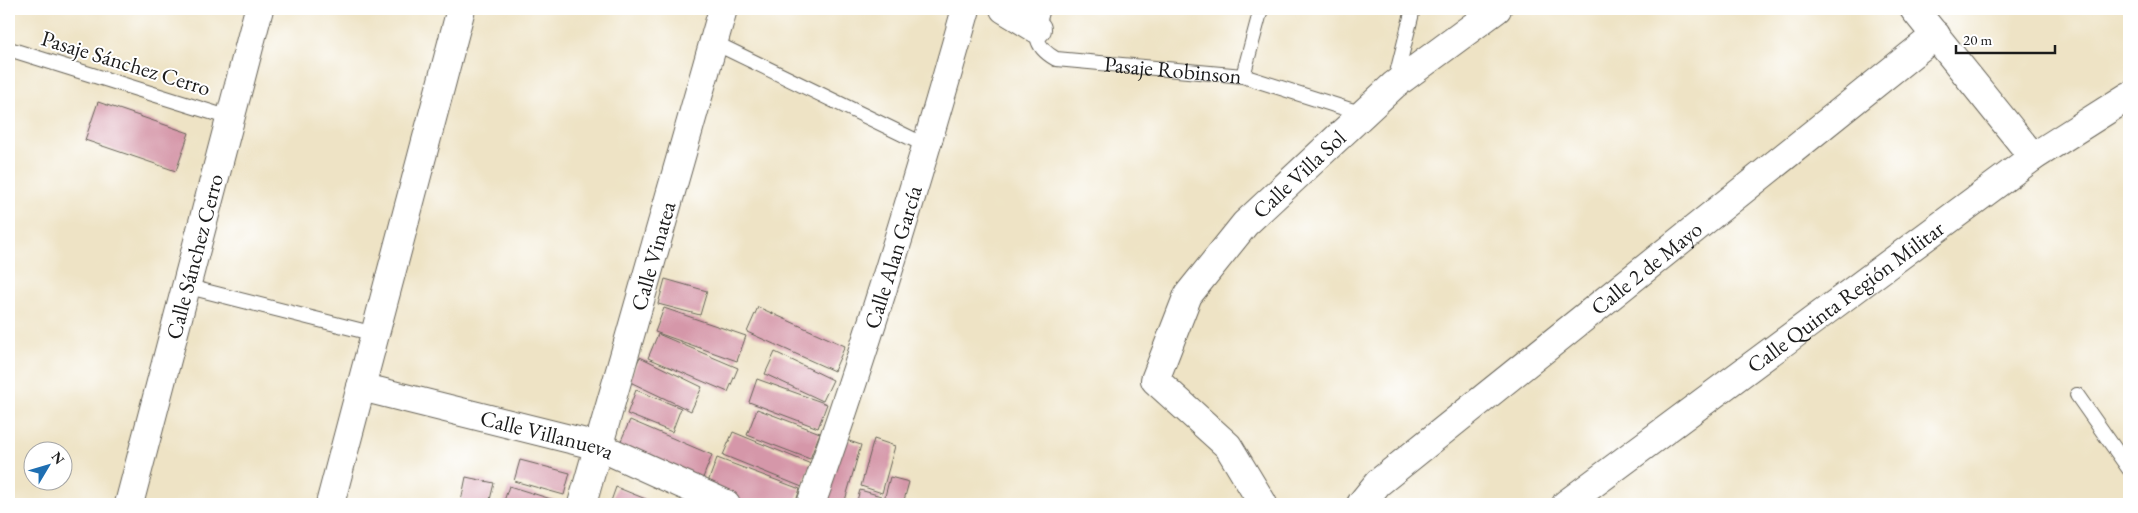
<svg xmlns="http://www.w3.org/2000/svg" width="2138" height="513" font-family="'EB Garamond',serif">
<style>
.building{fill:#d597a9}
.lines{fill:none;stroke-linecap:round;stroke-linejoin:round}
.service-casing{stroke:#666257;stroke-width:16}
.minor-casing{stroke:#666257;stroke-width:30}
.service{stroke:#fff;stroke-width:14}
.minor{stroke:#fff;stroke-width:28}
.labels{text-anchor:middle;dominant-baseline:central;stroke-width:4;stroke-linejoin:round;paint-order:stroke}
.street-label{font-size:22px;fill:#1c1c1c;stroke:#fff}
</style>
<rect width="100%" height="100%" fill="#fff"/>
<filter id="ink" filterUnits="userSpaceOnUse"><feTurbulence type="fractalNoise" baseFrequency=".02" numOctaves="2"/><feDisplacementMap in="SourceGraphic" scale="10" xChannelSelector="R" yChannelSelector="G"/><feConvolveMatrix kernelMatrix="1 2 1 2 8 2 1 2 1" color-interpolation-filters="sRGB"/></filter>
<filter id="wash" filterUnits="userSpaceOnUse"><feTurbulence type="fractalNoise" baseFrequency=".0096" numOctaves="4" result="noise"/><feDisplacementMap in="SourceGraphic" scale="20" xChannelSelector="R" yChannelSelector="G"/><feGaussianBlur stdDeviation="1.12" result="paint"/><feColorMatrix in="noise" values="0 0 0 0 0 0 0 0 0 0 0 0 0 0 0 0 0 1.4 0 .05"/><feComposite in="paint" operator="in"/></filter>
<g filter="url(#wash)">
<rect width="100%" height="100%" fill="#eee3c5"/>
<g id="blocks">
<!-- building -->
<path class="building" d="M98,102l91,31 -13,38 -91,-31z
M665,279l42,12 -7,24 -42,-11z
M758,307l87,39 -11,25 -87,-39z
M664,308l82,28 -9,25 -82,-29z
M658,334l80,34 -10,24 -80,-34z
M775,352l58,28 -10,21 -58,-27z
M640,357l62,30 -11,24 -63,-30z
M757,379l70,25 -9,24 -69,-26z
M636,390l45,18 -9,24 -45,-18z
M757,409l63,24 -10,26 -63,-24z
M630,420l82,35 -13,33 -83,-36z
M733,432l78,32 -9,23 -79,-32z
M843,439l18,6 -17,59h-20z
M874,439l21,7 -13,47 -21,-7z
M717,458l83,31 -5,15h-62l-29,-11z
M520,460l50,13 -6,22 -50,-14z
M466,477l28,6 -5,21 -28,-3z
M890,477l19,5 -6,22h-20z
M509,486l55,17v1h-61z
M616,487l42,17h-48z
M860,490l21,6 -2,8h-23z"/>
</g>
</g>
<g filter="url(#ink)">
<use href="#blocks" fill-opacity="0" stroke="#666257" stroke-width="1"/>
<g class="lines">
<defs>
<g id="service">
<path id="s1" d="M1043,9c-7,23 -12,36 13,50l187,17 120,38"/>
<path d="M715,43l212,103"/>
<path d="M9,49l221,69"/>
<path d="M1243,76l18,-67"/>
<path d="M1395,81l18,-72"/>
<path d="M185,286l190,48"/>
<path d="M2077,395l52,74"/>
</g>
<g id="minor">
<path d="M1004,9l33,20"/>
<path d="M1914,9l119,148"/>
<path id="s2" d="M361,387l237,59 128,58"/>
<path id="s3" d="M129,504l130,-495"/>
<path d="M330,504l131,-495"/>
<path id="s4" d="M582,504l141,-495"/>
<path id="s5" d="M811,504c58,-163 108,-329 155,-495"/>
<path id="s6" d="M1263,504l-35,-58 -73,-66 33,-85 57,-71 149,-139 103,-76"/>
<path id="s7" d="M1361,504l17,-21 558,-448"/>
<path id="s8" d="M1566,504l467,-347 96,-61"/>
</g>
</defs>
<!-- service casing -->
<use href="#service" class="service-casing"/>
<!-- minor casing -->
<use href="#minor" class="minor-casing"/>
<!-- service -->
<use href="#service" class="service"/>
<!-- minor -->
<use href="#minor" class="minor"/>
</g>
</g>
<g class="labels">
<!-- street labels -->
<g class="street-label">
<text transform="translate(126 63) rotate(17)">Pasaje Sánchez Cerro</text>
<text stroke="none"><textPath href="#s1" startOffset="176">Pasaje Robinson</textPath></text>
<text stroke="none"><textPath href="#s6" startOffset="422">Calle Villa Sol</textPath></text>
<text stroke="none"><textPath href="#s3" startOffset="256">Calle Sánchez Cerro</textPath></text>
<text stroke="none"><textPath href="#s4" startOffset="258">Calle Vinatea</textPath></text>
<text stroke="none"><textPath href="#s5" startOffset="260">Calle Alan García</textPath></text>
<text stroke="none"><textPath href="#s7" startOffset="371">Calle 2 de Mayo</textPath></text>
<text stroke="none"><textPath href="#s8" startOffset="348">Calle Quinta Región Militar</textPath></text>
<text stroke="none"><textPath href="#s2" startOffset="192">Calle Villanueva</textPath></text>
</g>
</g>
<!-- margin -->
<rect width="2138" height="513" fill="none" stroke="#fff" stroke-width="30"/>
<!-- north arrow -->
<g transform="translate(48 466) rotate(52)"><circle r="24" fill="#ffffff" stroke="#a4a4a4"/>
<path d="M0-4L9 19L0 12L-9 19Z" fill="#1f6fb2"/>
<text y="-8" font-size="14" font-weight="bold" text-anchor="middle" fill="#1c1c1c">N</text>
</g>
<!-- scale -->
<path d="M1956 45v8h99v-8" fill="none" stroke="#1c1c1c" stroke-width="2.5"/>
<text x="1963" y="45" font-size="15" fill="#1c1c1c" stroke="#ffffff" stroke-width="4" paint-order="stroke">20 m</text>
</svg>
